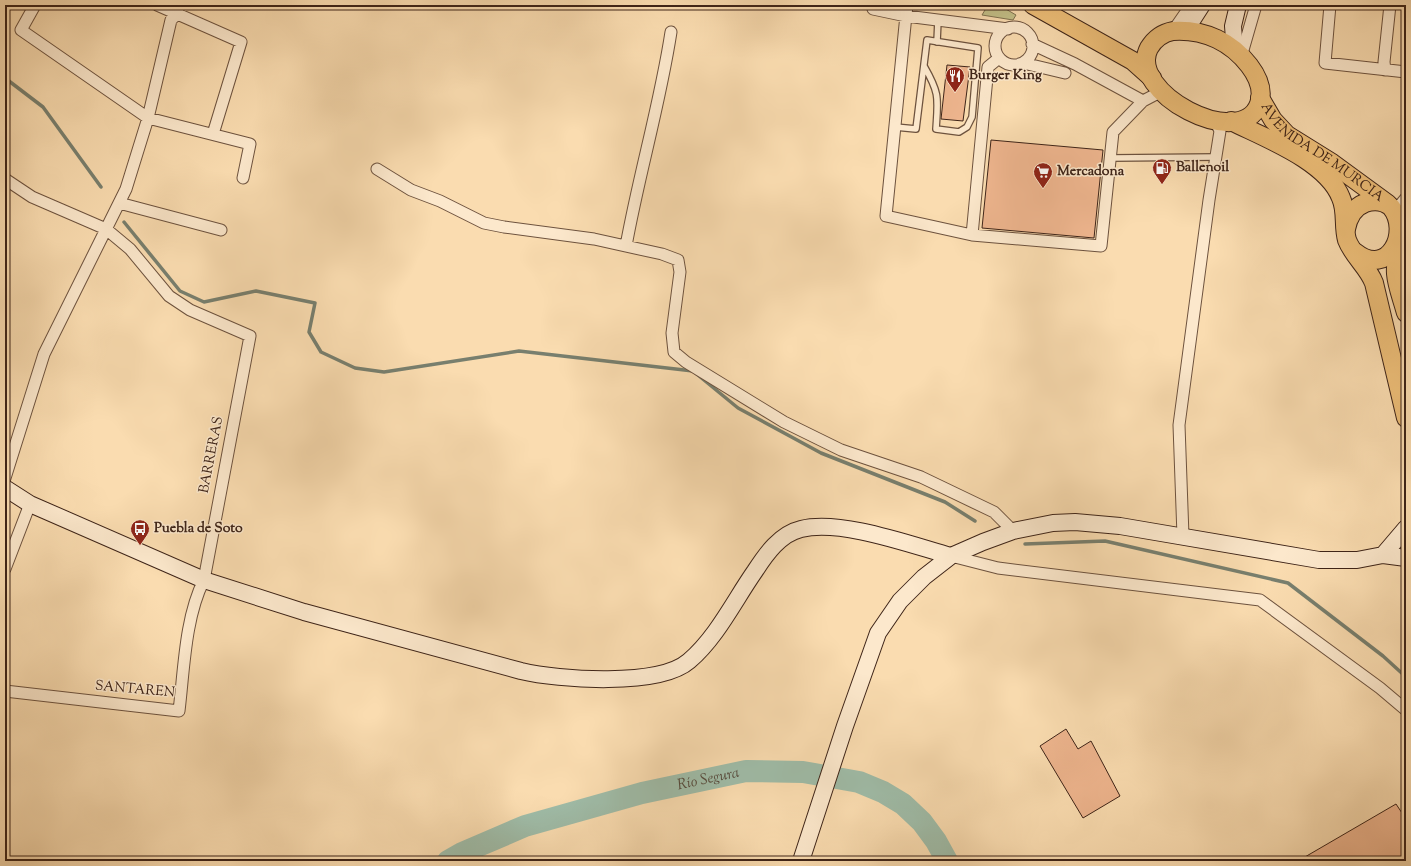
<svg xmlns="http://www.w3.org/2000/svg" width="1411" height="866" font-family="'Sorts Mill Goudy',serif">
<style>
.green{fill:#c2bf88;stroke:#807250}
.lines{fill:none;stroke-linecap:round;stroke-linejoin:round}
.stream{stroke:#787f6e;stroke-width:3.5}
.river{stroke:#9fbca8;stroke-width:22}
.building{fill:#eeb58e;stroke:#3e2418}
.lane-casing{stroke:#6d523e;stroke-width:8}
.street-casing{stroke:#6d523e;stroke-width:13}
.secondary-casing{stroke:#3e2418;stroke-width:18}
.primary-casing{stroke:#3e2418;stroke-width:20}
.lane{stroke:#fce8cc;stroke-width:5.5}
.street{stroke:#fce8cc;stroke-width:11}
.secondary{stroke:#fce8cc;stroke-width:16}
.primary{stroke:#edbe78;stroke-width:18}
.labels{text-anchor:middle;dominant-baseline:central;stroke-width:3;stroke-linejoin:round;paint-order:stroke}
.poi-label{font-size:14px;font-weight:bold;fill:#3e2418;stroke:#fce8cc;text-anchor:start}
.street-label{font-size:14px;fill:#3e2418;stroke:#fce8cc}
.water-label{font-size:15px;font-style:italic;fill:#564a3c;stroke:#fce8cc}
</style>
<rect width="100%" height="100%" fill="#fadcb0"/>
<filter id="stains"><feTurbulence type="fractalNoise" baseFrequency=".005" numOctaves="4"/><feColorMatrix values="0 0 0 0 .2 0 0 0 0 .09 0 0 0 0 .02 0 0 0 .5 -.17"/></filter>
<radialGradient id="worn" r=".72"><stop offset=".6" stop-color="#630" stop-opacity="0"/><stop offset="1" stop-color="#630" stop-opacity=".3"/></radialGradient>
<!-- green -->
<path class="green" d="M988,5h11l17,10 -3,5 -31,-5z"/>
<g class="lines">
<!-- stream -->
<path class="stream" d="M5,78l38,29 58,80
M124,222l56,69 24,11 52,-11 59,12 -6,29 12,20 34,16 29,4 135,-21 174,20 45,37 83,45 124,49 30,19
M1025,544l80,-3 183,42 95,73 23,21"/>
<!-- river -->
<path class="river" id="s1" d="M448,861l14,-8 63,-27 117,-33 104,-22 57,1 56,10 24,10 20,12 19,18 14,19 11,20"/>
</g>
<!-- building -->
<path class="building" d="M947,65l23,2 -7,54 -22,-2z
M991,140l112,10 -9,88 -112,-10z
M1066,729l12,20 13,-8 29,55 -37,22 -43,-72z
M1396,804l10,15v42h-108z"/>
<g class="lines">
<defs>
<path id="lane" d="M937,42l1,-22
M895,127l21,2 11,-89 51,8 -6,69 -5,10 -8,5 -23,-3c2,-31 4,-35 -12,-63
M1111,158l105,-1"/>
<path id="street" d="M35,5l-14,25 127,88 102,26 -7,34
M157,5l84,37 -28,92
M907,5l-21,211 86,19 129,11 12,-114 30,-31 19,-10
M1058,5h1
M1330,5l-5,58 81,9
M873,9l33,7 102,13
M995 46a19 19 0 1 1 38 0a19 19 0 1 1-38 0Z
M1173,31l18,-26
M1032,44l43,20 68,37
M1241,57l15,-52
M1023,63l42,10
M1385,70l-1,-8 6,-57
M377,169l34,21 29,11 44,22 20,4 90,12 68,15 16,6 2,12 -8,61 2,19 12,10 98,60 57,28 80,27 73,35 19,19
M5,179l27,18 74,32 24,20 39,47 21,14 60,26 -46,244c-19,37 -20,90 -25,131l-174,-20
M119,203l102,27
M1396,210l10,-12
M972,235l16,-168 11,-9
M626,246c13,-72 34,-142 45,-214
M5,478l39,-124 82,-165 22,-71 23,-98 6,-6 2,-9
M1183,536l-4,-111 30,-225 11,-69 -5,-11
M951,556l47,12 262,32 120,88 26,22
M5,569l25,-65"/>
<path id="secondary" d="M1181,30l12,-11 9,-14
M1235,51l-2,-25 5,-21
M5,488l25,16 174,76 100,32 217,59c38,9 138,16 168,-10 28,-24 45,-60 66,-90 11,-17 25,-37 46,-42 40,-10 110,16 150,27
M1383,555l23,-27
M801,861l44,-135 33,-93 22,-32 24,-24 27,-21 32,-14 30,-11 40,-8 22,-1 45,4 199,34h38l26,-5 23,3"/>
<g id="primary">
<path d="M1033,5l100,56 19,17"/>
<path d="M1173,31c15,-1 31,2 44,8 21,10 51,39 42,65 -18,49 -133,-12 -110,-56 6,-10 13,-15 24,-17z"/>
<path id="s2" d="M1260,98l13,22 14,15 45,28 56,41"/>
<path d="M1231,121c34,17 96,40 110,77 6,13 2,28 6,42 6,16 21,27 27,43l32,135"/>
<path d="M1346,229c2,-11 8,-22 19,-26 9,-3 19,-2 26,4 20,24 -2,72 -36,45"/>
<path d="M1401,245c-11,28 -2,42 5,68"/>
</g>
</defs>
<!-- lane casing -->
<use href="#lane" class="lane-casing"/>
<!-- street casing -->
<use href="#street" class="street-casing"/>
<!-- secondary casing -->
<use href="#secondary" class="secondary-casing"/>
<!-- primary casing -->
<use href="#primary" class="primary-casing"/>
<!-- lane -->
<use href="#lane" class="lane"/>
<!-- street -->
<use href="#street" class="street"/>
<!-- secondary -->
<use href="#secondary" class="secondary"/>
<!-- primary -->
<use href="#primary" class="primary"/>
</g>
<!-- icons -->
<defs>
<symbol id="restaurant-pin" viewBox="-11 -11 22 30"><path d="M0 17L-7.5 6A9.5 9.5 0 1 1 7.5 6Z" fill="#8f2418" stroke="#fce8cc"/><path d="M-5-6h1v4h1v-4h1v4h1v-4h1v5L-1.5 .5V6h-2V.5L-5-1ZM5-6V6H3V1.5H1.5Q1.5-4 5-6Z" fill="#fff"/></symbol>
<symbol id="fuel-pin" viewBox="-11 -11 22 30"><path d="M0 17L-7.5 6A9.5 9.5 0 1 1 7.5 6Z" fill="#8f2418" stroke="#fce8cc"/><path d="M-5.5-6h7V0h2V4h1.3V-2.5L3-4.5l.8-.8L6-3V5H2.5V1h-1V6h-7ZM-4.2-4.7v3.2H.2V-4.7Z" fill="#fff"/></symbol>
<symbol id="supermarket-pin" viewBox="-11 -11 22 30"><path d="M0 17L-7.5 6A9.5 9.5 0 1 1 7.5 6Z" fill="#8f2418" stroke="#fce8cc"/><path d="M-6-5.5h2.5l.6 2H6L4.5 2H-2.5L-4.4-4H-6ZM-1.5 3.2a1.3 1.3 0 1 0 .1 0ZM3 3.2a1.3 1.3 0 1 0 .1 0Z" fill="#fff"/></symbol>
<symbol id="bus-pin" viewBox="-11 -11 22 30"><path d="M0 17L-7.5 6A9.5 9.5 0 1 1 7.5 6Z" fill="#8f2418" stroke="#fce8cc"/><path d="M-5-6H5V4H4V6H2V4H-2V6H-4V4H-5ZM-3.5-4V0h7V-4ZM-3.5 1.2v1.5H-2V1.2ZM2 1.2v1.5H3.5V1.2Z" fill="#fff"/></symbol>
</defs>
<g fill-rule="evenodd">
<use href="#restaurant-pin" x="944" y="65" width="22" height="30"/>
<use href="#fuel-pin" x="1151" y="157" width="22" height="30"/>
<use href="#supermarket-pin" x="1032" y="161" width="22" height="30"/>
<use href="#bus-pin" x="129" y="518" width="22" height="30"/>
</g>
<g class="labels">
<!-- poi labels -->
<g class="poi-label">
<text x="969" y="76">Burger King</text>
<text x="1176" y="168">Ballenoil</text>
<text x="1057" y="172">Mercadona</text>
<text x="154" y="529">Puebla de Soto</text>
</g>
<!-- street labels -->
<g class="street-label">
<text stroke="none"><textPath href="#s2" startOffset="84">AVENIDA DE MURCIA</textPath></text>
<text transform="translate(212 455) rotate(-79)">BARRERAS</text>
<text transform="translate(135 690) rotate(5)">SANTAREN</text>
</g>
<!-- water labels -->
<g class="water-label">
<text stroke="none"><textPath href="#s1" startOffset="274">Río Segura</textPath></text>
</g>
</g>
<!-- margin -->
<rect width="1411" height="866" fill="none" stroke="#fadcb0" stroke-width="20"/>
<rect x="6" y="6" width="1399" height="854" fill="none" stroke="#3e2418" stroke-width="2"/>
<rect x="10" y="10" width="1391" height="846" fill="none" stroke="#3e2418"/>
<rect width="100%" height="100%" filter="url(#stains)"/>
<rect width="100%" height="100%" fill="url(#worn)"/>
</svg>
